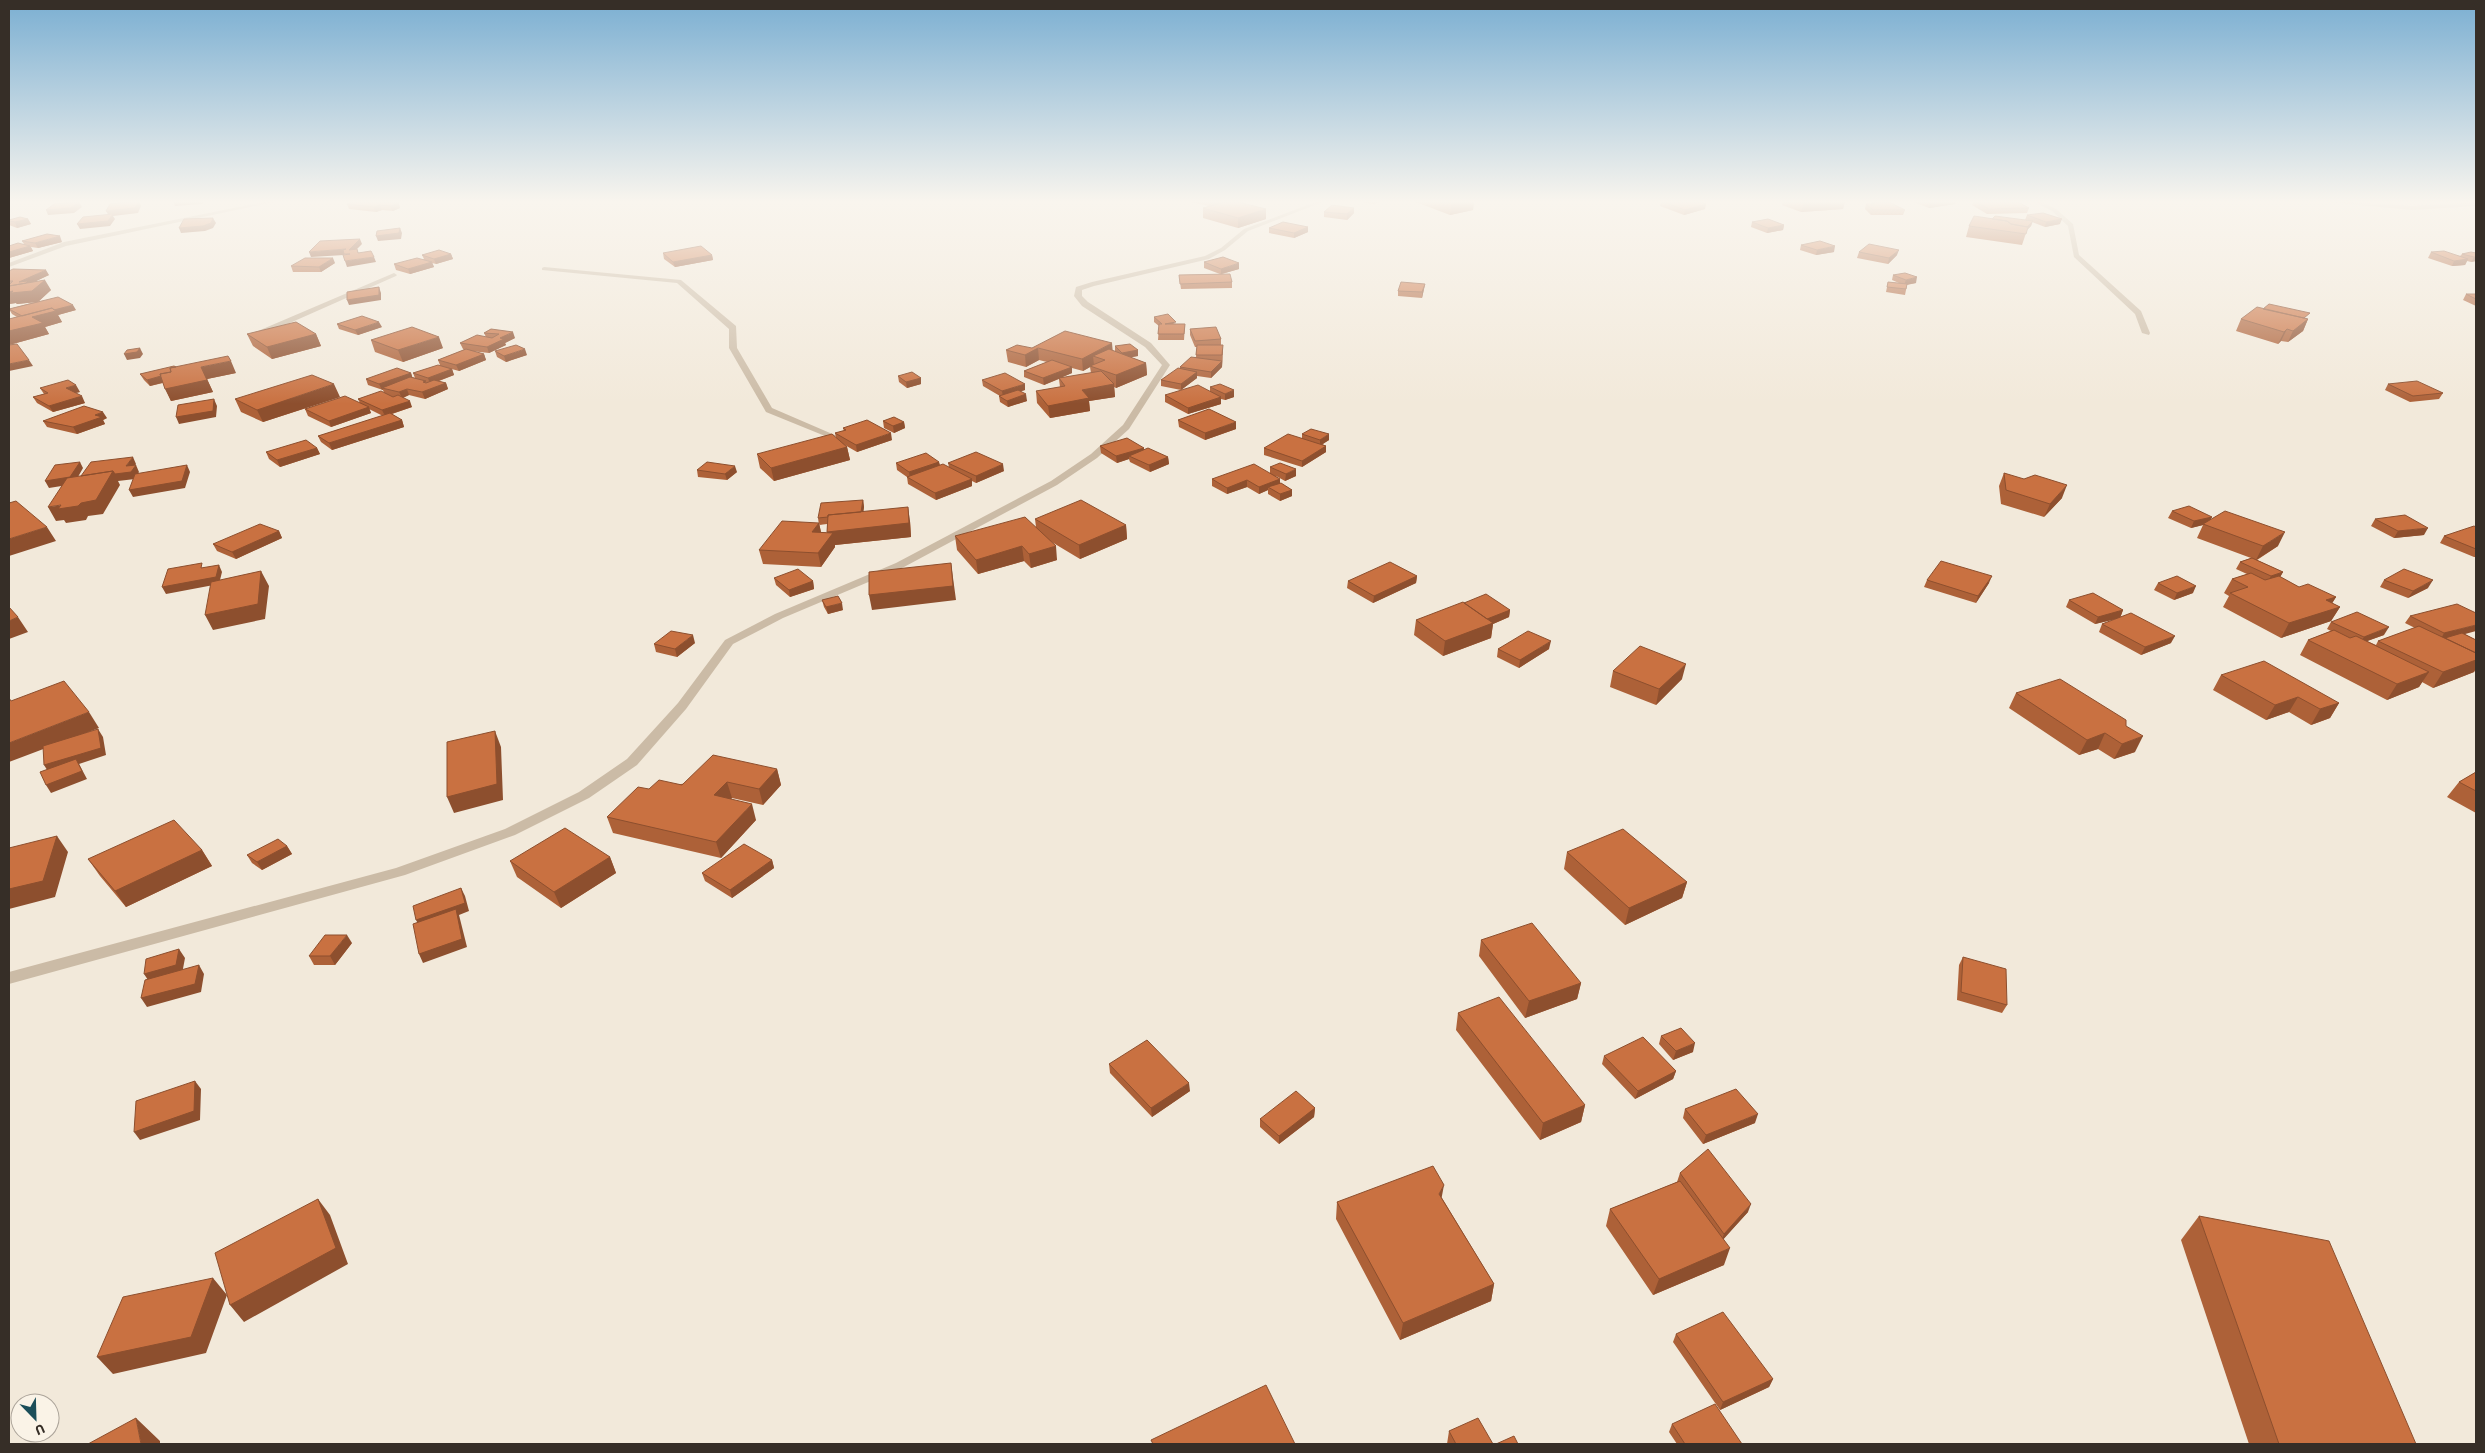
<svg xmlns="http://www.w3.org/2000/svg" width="2485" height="1453" font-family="'Source Sans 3',sans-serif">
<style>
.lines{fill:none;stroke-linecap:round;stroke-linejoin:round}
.street{fill:#cbbba6;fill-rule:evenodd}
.wall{fill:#ad6138;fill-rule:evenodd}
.shaded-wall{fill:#8d4f2e}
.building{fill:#c97141;stroke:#8d4f2e}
</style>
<rect width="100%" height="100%" fill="#f2e9da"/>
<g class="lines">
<!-- street -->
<path class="street" d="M269,201h10l-213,45 -57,21v-4l55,-21z
M1318,201h7l-77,30 -23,19 -16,9 -115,27 -12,4v6l6,6 63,41 19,22 -41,64 -32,29 -40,27 -153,82 -121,51 -50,26 -47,65 -49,56 -48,33 -74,37 -110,40 -396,109v-12l387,-104 109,-39 74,-37 48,-33 51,-56 47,-63 50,-26 121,-51 155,-82 40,-27 32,-29 39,-60 -17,-18 -63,-41 -8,-10 2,-9 16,-5 113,-26 16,-8 23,-19z
M2032,201h7l17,8 17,15 6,31 62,56 9,22 -1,2 -7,-2 -7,-19 -61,-57 -6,-31 -16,-15z
M2315,201h21l76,5 64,-4v4l-64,4z
M544,267l137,13 55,46 1,22 35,60 65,28 -7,2 -64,-26 -37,-64v-19l-52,-46 -135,-13v-2z
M394,273l3,2 -1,1 -131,58 -1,7 -7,-2 1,-8z"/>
</g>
<!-- wall -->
<path class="wall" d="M398,201l2,7 -7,3 -11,-1 -6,2 -27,-3 -2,-5z
M1191,201h50v1h-1l26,17 -28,9 -35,-10v-10l6,-2 -18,-4z
M1357,201h26l-10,3z
M1413,201h61l-1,9 -23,5z
M1661,201l44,8 -21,6 -24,-9z
M1783,201h62l-2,8 -42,3 -19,-7z
M1911,201h45l-1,3 -26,4z
M1974,201l55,7 -2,5 -40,1 -15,-9z
M1872,202l33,8 -2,5h-32l-6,-6 1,-5h6z
M1354,208v5l-7,7 -23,-3v-5z
M2027,215l33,9 -15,3 -13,-5 -1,4 -4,4 -5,15 -56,-8 3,-11 23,-7 33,1z
M28,219l3,5 -14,4 -8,-3v-5z
M1752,222l32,3 -1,5 -16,3 -16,-6z
M1308,227v5l-14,6 -25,-5v-5z
M22,241l40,1 -24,6 -7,-1 2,4 -24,7v-12l15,-2z
M1801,245l33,7 -18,3 -16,-5z
M1859,252l38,3 -9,9 -31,-6z
M2431,252l29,4 2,-2 14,-1v8l-5,1 -4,-1 -2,4 -13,1 -24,-8z
M663,253l49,2 1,5 -38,7 -11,-8z
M451,254l2,5 -17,5 -4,-1 2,4 -24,7 -14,-4 -2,-6 30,-5 -2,-4z
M1204,262l35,7 -17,5 10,8v6l-51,1 -2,-14 41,-1 -16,-6z
M335,263l-14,9h-28l-2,-6z
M9,271l40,4 -13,6 15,9 -13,12 38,8 -18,5 4,7 -17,5 4,7 -40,11v-26l8,-2 -5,-3 -3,-5 26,-7 -18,2 -1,-1 -7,1z
M1893,275l23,8 -9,2 -2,10 -19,-3 2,-10 11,1 -7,-3z
M1425,284l-1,5 -2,9 -24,-2v-5z
M2466,294h10v12l-13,-6z
M1154,317l22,7h9l-1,16h-26l1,-14 -5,-4z
M2307,318v1h1l-5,12 -15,11 -7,-1 -3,3 -42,-13 5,-12z
M337,324l45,3 -24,8 -19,-6z
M491,329l24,9 -10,5 1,2 -17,8 -18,-2 13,3 2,6 -27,11 -11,-3 4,1 2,6 -15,6 7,2 2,6 -23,10 -16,-4 -6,3 9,9 -20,7 10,6 2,7 -72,23 -11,-8 -3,-6 65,-20 -14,-7 2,4 -40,14 -23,-11 -3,-7 55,-6 -2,-4 26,-6 -1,-3 -15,-5 -2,-6 45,-6 1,4 3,1 -2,-5 27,-8 -2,-5 26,-10 -1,-1 -3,-6 26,-6 -2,-4z
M1190,329l31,10v6l2,6 -1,16 -11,11 -14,-2v2l-16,12 -20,-4v-6l19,-11v-2l16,-10 1,-10h-2l-5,-12z
M247,334h69l5,12 -49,13 -19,-13z
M371,340l72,8 -40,14 -28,-10z
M1115,346l23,4v6l-8,1 16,6 1,12 -31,13 -2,-1 1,10 -26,4 1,10 -40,7 -13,-15 -1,-12 24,-4 -1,-8 -15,6 -20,-8v-6l23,-9 -8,-2 -13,7 -18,-5 -2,-12 26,-2 81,3 2,1zM1090,367l1,6 -31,5 12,-5v-5l11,3z
M495,351l32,4 -21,7 -9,-5z
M176,367l60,6 -29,6 6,13 -42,9 -8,-18 -13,3 -6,-6 -4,-6z
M898,376l23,2v6l-14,4 -8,-6z
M982,380l43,10 -4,1 6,10 -19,6 -8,-5 -1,-6h1l-17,-10z
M2388,384l55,9 -4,6 -29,3 -25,-12z
M1210,387l24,10 -9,3 -4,-1v5l-33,10 -23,-12v-7l45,-3z
M40,388l40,4 -5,1 10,10 -32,9 -16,-9 -4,-6 11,-3z
M340,397l-77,25 -22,-10 -6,-13z
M107,418l-4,2 2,4 -28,10 -30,-7 -4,-6z
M1178,420l58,9 -31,11 -26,-13z
M883,421l21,1 1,6 -11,5 -10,-5z
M843,428l49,12 -35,12 -14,-8 4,3 3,13 -76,21 -14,-13 -3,-14 79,-16 -1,-5 9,-2z
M1302,434l27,6 -7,4 4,2v6l-24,15 -38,-12v-7l38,-10z
M1100,446l44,2v2l24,7 1,7 -19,8 -20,-10 -1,-3 -12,4 -16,-10z
M317,448l3,6 -40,13 -11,-8 -3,-7z
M939,462l1,3 9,2 -1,-4 56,8 -28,12 -4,-2v5l-36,14 -28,-16 -1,-7 -10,-7 -1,-7z
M1270,467l26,9 -11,5 -9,-5 4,7 12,7v6l-12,5 -12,-7v-4l-9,4 -12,-7 -20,7 -15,-8v-7l58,-6z
M697,470l40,2 -10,8 -29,-3z
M2004,473l58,25 -18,19 -43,-13 -2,-18z
M863,500l1,7 -1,5 47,9 1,16 -76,8v2l-14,20 -58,-3 -4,-14 60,-27 2,9 6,1v-9l-8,1 -1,-7z
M2172,511l40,6 -2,3 68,26 -21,14 26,12 -3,5 19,10 37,10 -4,6 8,4 -9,14 -50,17 -58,-31 6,-11 -5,-3 8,-14 15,-5 -11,-5 4,-7 11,-4 -54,-20 6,-13 -12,3 -23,-10z
M1035,519l91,6 1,14 -47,20 -30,-18 7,19 -26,8 -7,-7 -46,13 -21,-24 -2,-14 81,-9z
M2375,519l49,16 -30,3 -23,-12z
M2476,527v30h-2l-34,-14 4,-7z
M279,531l3,7 -46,21 -19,-8 -4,-7z
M1417,576l-1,7 -43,20 -26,-15 1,-7z
M774,578l39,3 1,8 -24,8 -14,-12z
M1927,580l62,3 -13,20 -52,-16z
M2384,580l44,8 -20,10 -28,-11z
M2158,583l35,10 -19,7 -20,-10z
M822,600l21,10 -15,4 -4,-7z
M2069,600l54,10 -3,8 -25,6 -29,-17z
M1510,610l-1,7 -16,7 -2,14 -48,18 -29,-21 2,-15z
M2410,616l55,18 11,6v28l-2,4 -41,16 -11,-6 -3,5 -32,13 -87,-45 8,-15 23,-9 -4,-2 4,-7 53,13 -17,6 9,4 2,-4 37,-13 -10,-5z
M2102,624l69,19 -30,12 -42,-23z
M695,643l-18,14 -21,-5 -2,-8z
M1498,649h51l-30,19 -22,-11z
M1613,671l69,8 -26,26 -46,-18z
M2221,675l118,28 -9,15 -19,7 -22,-13 -23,8 -53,-30z
M2016,693l110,33 9,26 -21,7 -16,-10 -19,6 -70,-47z
M777,769l4,16 -18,20 -31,-7 -1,1 25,21 -35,38 -108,-25 -6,-16 42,-28z
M2476,772v41l-29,-16 12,-15z
M287,846l5,8 -30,16 -10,-7 -5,-8z
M202,850l10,16 -86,41 -26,-31 -12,-17z
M1567,852l120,30 -5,16 -57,27 -61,-56z
M610,857l6,16 -55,35 -44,-31 -7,-16z
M772,860l2,8 -42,30 -27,-17 -3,-8z
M1481,940l100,43 -4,16 -52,19 -46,-62z
M352,943l-17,22h-21l-5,-9z
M1963,957l44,48 -5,8 -45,-13 2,-35z
M1458,1013l127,92 -4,17 -41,18 -84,-110z
M1661,1036l32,16 -20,8 -14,-16z
M1604,1056l72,15 -3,8 -38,20 -33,-35z
M1109,1064l81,27 -38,26 -42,-44z
M1315,1108l-1,9 -35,27 -19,-17v-8z
M1685,1109l70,14 -52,21 -20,-26z
M1680,1173l68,39 -25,27 1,26 -71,30 -47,-69 4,-17 67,-27z
M1442,1198l52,86 -3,17 -91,39 -64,-121 1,-17z
M2199,1216l217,228h-167l-68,-204z
M1676,1334l97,45 -4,8 -49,23 -47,-68z
M1672,1424l70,20h-65l-8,-12z
M1449,1431l44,13h-46z"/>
<!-- shaded-wall -->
<path class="shaded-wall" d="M139,201l2,5 -3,7 -25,3 2,3 -5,7 -30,3 -3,-5 32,-8 -3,-5z
M173,201h32l-3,3 -27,2z
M393,201h8h-3l2,7 -7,3 -5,-9z
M1373,201h10l-10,3z
M1452,201h22l-1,9 -23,5z
M1830,201h15l-2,8 -42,3 3,-9z
M1949,201h7l-1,3 -26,4 1,-5z
M79,202l3,5 -8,6 -26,2 -2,-5z
M1706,204l-1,5 -21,6 1,-5z
M380,205l2,5 -6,2 -2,-5z
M1354,208v5l-7,7v-6z
M1266,209v10l-28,9v-10z
M213,218l3,5 -3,5 -8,3 -24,2 -2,-5z
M28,219l3,5 -14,4 -2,-6z
M2062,219l-2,5 -15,3 1,-5z
M2033,221l-2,5 -8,8 2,-5z
M1784,225l-1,5 -16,3 1,-5z
M1308,227v5l-14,6v-5z
M400,228l2,5 -1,6 -23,2 -2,-5z
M60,236l2,6 -24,6 -3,-5z
M360,239l2,5 -5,5 2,5 -10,-4z
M30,246l3,5 -24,7v-6z
M1835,246l-1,6 -18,3 1,-5z
M346,249l-2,6 -33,2 -2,-5z
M1899,250l-2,5 -9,9 1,-6z
M451,254l2,5 -17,5 -2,-5z
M712,255l1,5 -38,7 -2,-5z
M374,257l2,5 -29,5 -2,-6z
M2474,257h2v4l-5,1z
M333,258l2,5 -14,9 -2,-5z
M2468,259l-3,6 -13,1 2,-5z
M432,262l2,5 -24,7 -2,-5z
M1239,263v6l-18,5v-5z
M46,270l3,5 -19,9 -11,-2z
M1917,277l-1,6 -12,2 2,-5z
M45,280l6,10 -13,12 -21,2 -1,-1 -7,1v-12z
M1425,284l-1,5 -2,9v-6z
M379,287l2,6v7l-32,5 -2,-5z
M73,305l3,5 -18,5 4,7 -17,5 4,7 -40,11v-14l15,-14z
M2308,319l-5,12 -15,11 5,-11z
M379,322l3,5 -24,8 -3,-5z
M2287,329l-6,12 -3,3 6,-12z
M513,332l2,6 -10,5 1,2 -17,8 -2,-6 13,-9z
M316,334l5,12 -49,13 -5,-12z
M439,337l4,11 -40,14 -5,-12z
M1112,343l1,11 -20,2 1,9 -4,1v1l-7,4 -1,-12z
M1223,345l-1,22 -11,11v-6l11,-11z
M140,348l3,6 -3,4 -13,2 -3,-6z
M1038,348l1,12 -13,7 -1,-12z
M525,349l2,6 -21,7 -2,-6z
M1138,350v6l-16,3v-6z
M484,354l2,6 -27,11 -3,-6z
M29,360l4,6 -24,5v-7z
M231,361l5,12 -29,6 6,13 -42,9 -6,-12 36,-22z
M1146,363l1,12 -31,13v-13z
M1072,367v6l-28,12 -1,-7z
M452,369l2,6 -24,9 -2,-6z
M180,371l4,6 -34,9 -3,-6z
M1197,372v6l-16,12v-6z
M411,373l2,6 -31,9 1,2h-1l-3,-6z
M921,378v6l-14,4 -1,-6z
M446,383l2,6 -23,10 -3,-7z
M334,384l6,13 -77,25 -6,-12z
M1025,384v6l-22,7 -1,-6z
M1114,384l1,13 -26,4 1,10 -40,7 -2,-12 34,-16z
M76,385l4,7 -10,2 -4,-6z
M407,389l2,6 -7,3 -3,-6z
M1234,390v7l-9,3v-6z
M1026,394l1,7 -19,6 -1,-6z
M82,396l3,7 -32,9 -4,-6z
M1221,397v7l-33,10v-6z
M214,399l3,7 -1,11 -37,7 -3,-7z
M410,401l2,6 -27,9 -3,-6z
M369,407l2,6 -40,14 -2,-6z
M103,412l4,6 -4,2 2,4 -28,10 -4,-7 22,-12z
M402,420l2,7 -72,23 -3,-7z
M904,422l1,6 -11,5 -1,-7z
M1236,422v7l-31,11v-7z
M891,433l1,7 -35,12 -1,-7z
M1329,434v6l-9,6v-6z
M1326,446v6l-24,15v-6z
M847,447l3,13 -76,21 -3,-13z
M317,448l3,6 -40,13 -3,-7z
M1144,448v6l-15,2v3l-12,4 -1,-7z
M133,457l3,7 -6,8 6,-7 3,7 -4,7 -17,2 2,4 -17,29 -15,2 -2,4 -20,3 -2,-3 -8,1 -8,-14 33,-4 32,-32 13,-5z
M1168,457l1,7 -19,8 -1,-7z
M80,462l3,6 -9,16 -25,4 -4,-7z
M939,462l1,7 -30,10 -1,-7z
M1003,464l1,7 -28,12v-7z
M187,465l3,7 -5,16 -52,9 -4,-7z
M735,466l2,6 -10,8 -2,-6z
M1296,469v7l-11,5 1,-7z
M972,479v7l-36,14 -1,-7z
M1280,479v7l-12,1v3l-9,4v-7z
M1247,480v7l-20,7v-6z
M2067,485l-5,13 -18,19 6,-13z
M1292,490v6l-12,5v-7z
M863,500l1,7 -2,15 -1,-7z
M908,507l2,14 1,16 -76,8v2l-14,20 -3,-14 10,-14 -1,-7z
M2212,517l-4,7h-5v1l-12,3 3,-7z
M819,523l3,14 -10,-5z
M1126,525l1,14 -47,20 -1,-14z
M47,527l9,14 -47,15v-17z
M2428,528l-4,7 -30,3 4,-7z
M279,531l3,7 -46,21 -4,-7z
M2285,532l-7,14 -22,14 7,-14z
M1022,546l2,15 -46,13 -2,-14z
M1056,546l1,14 -26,8 -2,-14z
M951,563l5,37 -84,10 -3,-15z
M219,565l3,7 -3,12 -53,10 -4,-7z
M261,571l8,15 -4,33 -52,11 -8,-15z
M2283,572l-4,7 -12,4 4,-7z
M1417,576l-1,7 -43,20 1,-7z
M1992,576l-3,7 -13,20 2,-7z
M2433,580l-5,8 -20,10 5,-7z
M813,581l1,8 -24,8 -1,-7z
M2196,586l-3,7 -19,7 3,-7z
M2336,597l-8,13 12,-3 -9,14 -50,17 8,-15 37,-23z
M842,603l1,7 -15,4 -2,-7z
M1510,610l-1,7 -16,7 -2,14 -48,18 2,-15 41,-22z
M2123,610l-3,8 -25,6 3,-7z
M18,617l10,15 -19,7v-18z
M2476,625v6l-36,10 4,-8z
M2389,627l-5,8 -25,9 5,-7z
M693,635l2,8 -18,14 -2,-8z
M2175,636l-4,7 -30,12 4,-8z
M1551,641l-2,8 -30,19 1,-8z
M2476,656v12l-2,4 -41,16 10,-16z
M1686,664l-4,15 -26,26 3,-16z
M2429,672l-10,15 -32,13 10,-16z
M2298,697l-9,15 -23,8 9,-15z
M2339,703l-9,15 -19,7 9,-16z
M89,712l10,16 -90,34v-19z
M98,729l5,8 3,18 -27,9 8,15 -36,14 -5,-8 3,-12 -5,-8z
M495,731l6,16 2,53 -49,13 -7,-16z
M2105,733l-7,16 -19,6 8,-15z
M2143,736l-8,16 -21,7 8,-15z
M777,769l4,16 -18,20 -4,-16z
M727,782l5,16 -13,13 -5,-16z
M752,804l4,16 -35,38 -5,-16z
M57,836l11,16 -13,45 -46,12v-20z
M287,846l5,8 -30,16 -5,-8z
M202,850l10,16 -86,41 -11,-16z
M610,857l6,16 -55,35 -7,-16z
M772,860l2,8 -42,30 -2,-8z
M1687,882l-5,16 -57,27 4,-17z
M461,888l4,8 4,15 -10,4 8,32 -44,16 -4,-9 2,-25 -5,-9z
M347,935l5,8 -17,22 -5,-9z
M179,949l6,9 -3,16 -32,9 -6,-9z
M199,965l5,9 -3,18 -54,15 -6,-9z
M1581,983l-4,16 -52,19 4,-17z
M1695,1043l-2,9 -20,8 3,-9z
M1676,1071l-3,8 -38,20 3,-8z
M195,1081l6,8 -1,31 -60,20 -6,-8z
M1189,1083l1,8 -38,26 -1,-9z
M1585,1105l-4,17 -41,18 3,-17z
M1315,1108l-1,9 -35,27v-8z
M1758,1114l-3,9 -52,21 3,-9z
M1444,1185l-3,16 -2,-7z
M318,1199l12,16 18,49 -104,58 -14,-17z
M1751,1204l-3,8 -27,30 3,-8z
M1730,1248l-6,17 -71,30 6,-16z
M213,1278l14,17 -21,58 -93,21 -16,-17z
M1494,1284l-3,17 -91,39 3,-17z
M1773,1379l-4,8 -49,23 3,-8z
M136,1418l24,23v3h-19z"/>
<!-- building -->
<path class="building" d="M139,201l-4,7 -29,3 4,-7z
M357,201h36l-5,1 10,1 -7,3 -11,-1 -6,2 -27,-3z
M1205,201h24l-11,3z
M1229,201h5l32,8 -28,9 -35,-10z
M1661,201h35l10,3 -21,6z
M1799,201h31l-26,2z
M1924,201h25l-19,2z
M1974,201h42l13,7 -40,1z
M79,202l-8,6 -25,2 8,-6z
M1872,202h17l16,8h-32l-7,-6h9z
M1332,205l22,3 -7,6 -23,-2z
M2043,213l19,6 -16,3 -19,-7z
M113,214l-5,7 -31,3 6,-7z
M1974,216l33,5 4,3 17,3 -2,7 -57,-8z
M1995,216l38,5 -6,6 -16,-3 -4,-3 -15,-2z
M20,217l8,2 -13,3 -6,-1v-1z
M213,218l-2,5 -8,3 -24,2 5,-9z
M1768,219l16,6 -16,3 -16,-6z
M1283,222l25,5 -14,6 -25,-5z
M400,228l-1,5 -23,3 1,-5z
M47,234l13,2 -25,7 -13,-2z
M360,239l-11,11 8,-1 1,4 13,-2 3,6 -29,4 -2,-6 7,-1h-6l-1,-4 3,-1 -37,3 11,-11z
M1820,241l15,5 -18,4 -16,-5z
M18,243l12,3 -21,6v-6z
M1869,244l30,6 -10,8 -30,-6z
M701,246l11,9 -39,7 -10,-9z
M439,250l12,4 -17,5 -12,-4z
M2444,251l24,8 -14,2 -23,-9z
M2471,252l5,1v4h-2l-12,-3z
M1223,257l16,6 -18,6 -17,-7z
M305,258h28l-14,9 -28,-1z
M417,258l15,4 -24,7 -14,-5z
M13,269l33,1 -27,12 9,-1 -2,2 -17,3v-1l4,-4h-4v-10z
M1905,273l12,4 -11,3 -13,-5z
M1230,274l2,8 -52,2 -1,-9z
M45,280l-13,11 -21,2 2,-2 -4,1v-6z
M1401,282l24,2 -3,8 -24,-1z
M1888,282l19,2 -1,5 -19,-2z
M379,287v8l-32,5v-8z
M2466,294h10v5z
M58,297l15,8 -19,5 -2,-2 -30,8 -13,-7z
M2269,304l41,9 -6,5 -41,-9z
M2257,307l51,12 -15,12 -6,-2 -3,3 -43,-13z
M52,308l4,3 -24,6 11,6 -34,8v-12z
M1168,314l8,8 -11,2h20l-1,10h-26l1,-10h3l-8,-7z
M362,316l17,6 -24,8 -18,-6z
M296,322l20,12 -49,13 -20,-13z
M412,327l27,10 -41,13 -27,-10z
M1216,327l5,12 -26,2 -5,-12z
M491,329l22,3 -13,6 4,1 -17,8 -27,-4 17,-8 15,3 7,-4 -15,-1z
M1065,331l47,12 -30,16 -44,-11 -13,7 -19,-5 11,-5 15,3z
M17,344l12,16 -20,4v-19z
M1130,344l8,6 -16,3 -7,-7z
M516,345l9,4 -21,7 -9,-5z
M1197,345h26l-1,10h-26z
M140,348l-3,4 -13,2 3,-4z
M466,349l18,5 -28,11 -18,-5z
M1109,349l37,14 -30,12 -26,-9 15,-6 -12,-4z
M228,356l3,5 -30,6 6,13 -42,9 -5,-15 11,-2 -1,-4z
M1191,357l31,4 -11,11 -31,-5z
M1052,360l20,7 -29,11 -19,-7z
M438,365l14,4 -24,9 -15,-5z
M174,366l2,1 -6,1 1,4 -11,2 1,2 -14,4 -7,-6z
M397,368l14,5 -32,11 -13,-5z
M1178,368l19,4 -16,12 -20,-4z
M1101,371l13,13 -32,6 7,8 -41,8 -12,-15 29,-5 -6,-8z
M912,372l9,6 -15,4 -8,-6z
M1005,373l20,11 -23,7 -20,-11z
M312,375l22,9 -77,26 -22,-11z
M410,377l16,4 -3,1 3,1 8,-3 12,3 -24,9 -15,-3 -8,3 -17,-4z
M68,380l8,5 -10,3 16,8 -33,10 -16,-9 15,-4 -8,-5z
M2417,381l26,12 -30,3 -25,-12z
M1220,384l14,6 -9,4 -15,-7z
M1198,385l23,12 -33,11 -23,-13z
M1018,390l8,4 -19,7 -8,-5z
M381,391l12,6 5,-2 12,6 -28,9 -24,-11z
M345,396l24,11 -40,14 -24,-12z
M214,399l-1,12 -37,6 2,-12z
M84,406l19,6 -8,3 7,2 -29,10 -30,-6z
M1209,409l27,13 -31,11 -27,-13z
M390,413l12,7 -73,23 -11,-7z
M894,417l10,5 -11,4 -10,-5z
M867,420l24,13 -35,12 -21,-12 11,-3 -3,-2z
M1311,429l18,5 -9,6 -18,-6z
M832,434l15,13 -76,21 -14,-14z
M1288,434l38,12 -24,15 -38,-13z
M1127,438l17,10 -28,8 -16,-10z
M306,440l11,8 -40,12 -11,-8z
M1148,448l20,9 -19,8 -20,-9z
M976,452l27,12 -27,12 -28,-13z
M926,453l13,9 -30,10 -13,-9z
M133,457l-7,9 10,-1 -5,7 -16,2 -2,-3 -32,5 10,-14z
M80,462l-10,15 -25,4 10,-16z
M707,462l28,4 -10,8 -28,-4z
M1280,463l16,6 -10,5 -16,-7z
M943,464l29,15 -37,14 -28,-16z
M1254,464l26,15 -21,8 -12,-7 -20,8 -15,-9z
M187,465l-5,16 -53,9 6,-16z
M113,471l-17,29 -15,3 -3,3 -20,3 3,-4 -13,2 19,-29z
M2004,473l20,6 11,-4 32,10 -17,19 -44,-14z
M1281,483l11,7 -12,4 -12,-7z
M863,500l-2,12 -33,3v2l-10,1 3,-15z
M1081,500l45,25 -47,20 -44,-26z
M16,501l31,26 -38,12v-36z
M2189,506l23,11 -18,4 -22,-10z
M908,507l1,16 -82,9 1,-17z
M2225,511l60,21 -22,14 -60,-22z
M2405,515l23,13 -30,3 -23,-12z
M1025,517l31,29 -27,8 -7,-8 -46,14 -21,-24z
M782,521l37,2 -7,9 21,1 -15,20 -59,-3z
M260,524l19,7 -47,21 -19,-8z
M2474,526l2,1v22l-32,-13z
M2252,558l31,14 -12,4 -31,-14z
M1941,561l51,15 -14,20 -51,-16z
M1390,562l27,14 -43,20 -26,-15z
M202,563l-1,5 18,-3 -3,12 -54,10 6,-18z
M951,563l2,23 -84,9v-23z
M798,569l15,12 -24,9 -15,-12z
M2404,569l29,11 -20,11 -29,-11z
M261,571l-3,33 -53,11 6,-33z
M2251,573l14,7 14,-4 20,11 9,-3 28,13 -10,3 14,7 -51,16 -59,-30 18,-6 -16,-8z
M2177,576l19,10 -19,7 -19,-10z
M2093,593l30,17 -25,7 -29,-17z
M1486,594l24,16 -23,9 -23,-16z
M838,596l4,7 -16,4 -4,-7z
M1463,602l30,21 -48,18 -29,-21z
M2457,604l19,9v12l-32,8 -34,-17z
M9,607l9,10 -9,4z
M2357,612l32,15 -25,10 -33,-15z
M2131,613l44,23 -30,11 -43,-23z
M2419,626l57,27v7l-33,12 -65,-31z
M2334,630l16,8 6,-2 73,36 -32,12 -89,-44z
M671,631l22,4 -18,14 -21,-5z
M1528,631l23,10 -31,19 -22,-11z
M2462,633l14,7v13l-31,-15z
M1640,646l46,18 -27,25 -46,-18z
M2264,661l75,42 -19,6 -22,-12 -23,8 -54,-30z
M2060,679l66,41v6l17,10 -21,8 -17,-11 -18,7 -71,-47z
M64,681l25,31 -80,31v-45l2,3z
M98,729l3,19 -57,17 -1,-19z
M495,731l2,53 -50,13v-55z
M713,755l64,14 -18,20 -32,-7 -13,13 38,9 -36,38 -109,-25 31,-30 11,2 10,-9 23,5z
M76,759l6,12 -36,14 -6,-13z
M2476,772v19l-17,-9z
M174,820l28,30 -87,41 -27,-32z
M565,828l45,29 -56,35 -44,-31z
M1623,829l64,53 -58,26 -62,-56z
M57,836l-14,45 -34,8v-41z
M278,839l9,7 -30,16 -10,-7z
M744,844l28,16 -42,30 -28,-17z
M461,888l4,15 -49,17 -3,-14z
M456,909l6,30 -43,15 -6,-30z
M1532,923l49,60 -52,18 -48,-61z
M325,935h22l-17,21h-21z
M179,949l-3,16 -32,9 2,-15z
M1963,957l43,12 1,36 -46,-13z
M199,965l-4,19 -54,14 4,-18z
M1499,997l86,108 -42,18 -85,-110z
M1681,1028l14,15 -19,8 -15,-15z
M1643,1037l33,34 -38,20 -34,-35z
M1147,1040l42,43 -38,25 -42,-44z
M195,1081l-1,30 -60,21 2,-31z
M1736,1089l22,25 -52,21 -21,-26z
M1296,1091l19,17 -36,28 -19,-17z
M1708,1149l43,55 -27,30 -44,-61z
M1433,1166l11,19 -5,9 55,90 -91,39 -66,-121z
M1680,1181l50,67 -71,31 -49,-70z
M318,1199l18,49 -106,57 -15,-52z
M2199,1216l130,25 87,203h-137z
M213,1278l-22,59 -94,20 26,-60z
M1723,1312l50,67 -50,23 -47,-68z
M1266,1385l29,59h-142l-2,-4z
M1715,1404l27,40h-57l-13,-20z
M136,1418l5,26h-53z
M1478,1418l15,26h-37l-7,-13z
M1514,1436l4,8h-22z"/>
<!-- sky -->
<linearGradient id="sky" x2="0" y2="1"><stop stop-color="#7bafd2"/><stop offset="0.5" stop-color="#f9f5ee"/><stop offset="1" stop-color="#f9f5ee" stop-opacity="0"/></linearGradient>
<rect width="2485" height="404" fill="url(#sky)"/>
<!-- border -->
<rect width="2485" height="1453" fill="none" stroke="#362e27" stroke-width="20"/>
<!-- north arrow -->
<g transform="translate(35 1418) rotate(157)"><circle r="24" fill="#faf3e7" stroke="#aca49a"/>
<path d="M0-4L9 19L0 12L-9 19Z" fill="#1b4e59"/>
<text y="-8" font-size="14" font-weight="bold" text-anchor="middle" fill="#362e27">U</text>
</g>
</svg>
